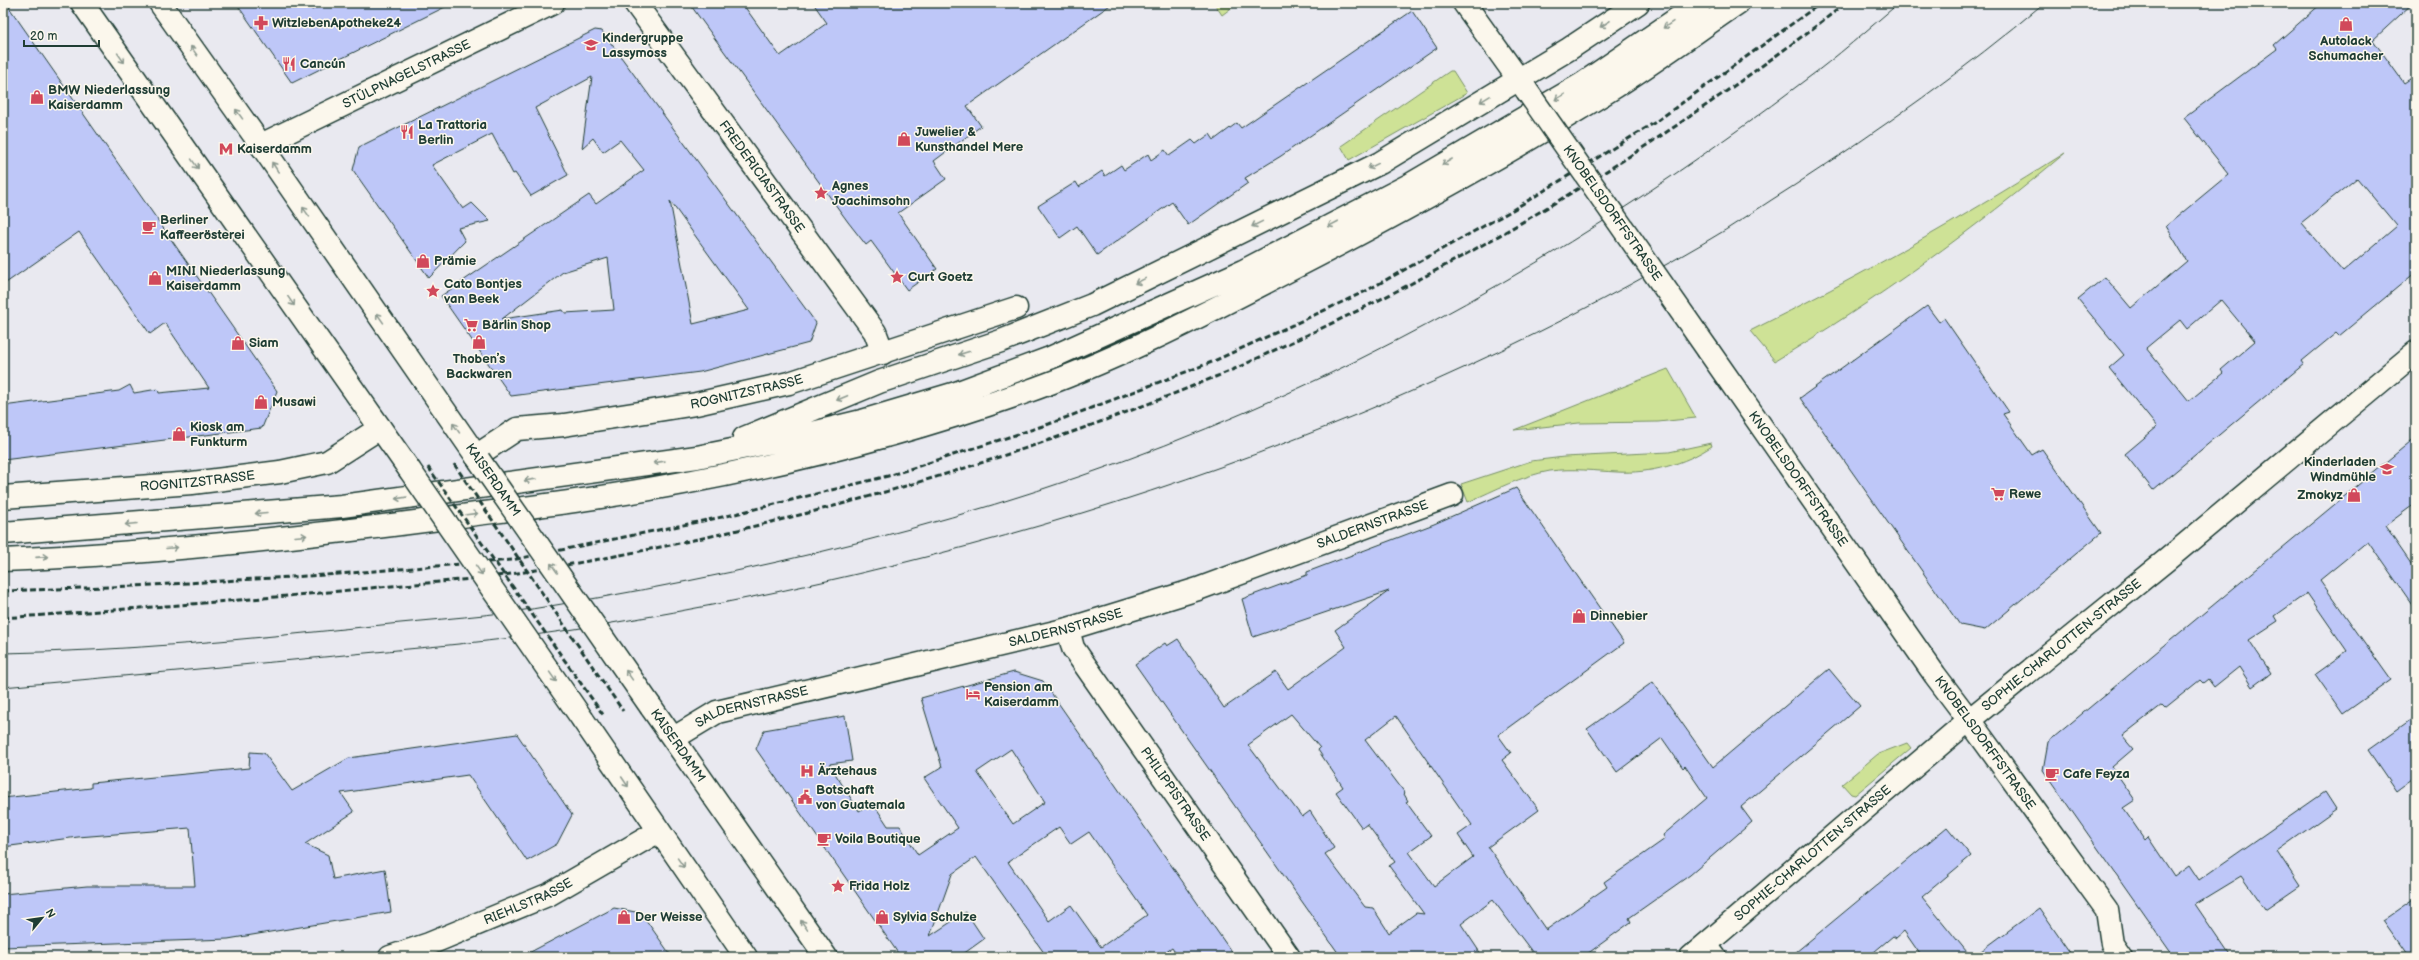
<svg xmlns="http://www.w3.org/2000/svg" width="2419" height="960" font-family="'Balsamiq Sans',sans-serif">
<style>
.green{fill:#cee296;stroke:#769065}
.building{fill:#bec7f8;stroke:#1f3d34;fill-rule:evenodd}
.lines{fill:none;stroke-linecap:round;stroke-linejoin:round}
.minor-casing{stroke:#1f3d34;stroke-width:25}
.major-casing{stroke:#1f3d34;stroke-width:25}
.highway-casing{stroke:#1f3d34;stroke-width:25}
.minor{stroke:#fbf7ec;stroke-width:22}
.major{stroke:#fbf7ec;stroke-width:22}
.highway{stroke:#fbf7ec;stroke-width:22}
.tram{stroke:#1f3d34;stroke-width:1}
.rail{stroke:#1f3d34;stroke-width:3;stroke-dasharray:6 3;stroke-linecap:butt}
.major-bridge-casing{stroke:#1f3d34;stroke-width:25;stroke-linecap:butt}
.major-bridge{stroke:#fbf7ec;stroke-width:22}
.oneway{stroke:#8d9a90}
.labels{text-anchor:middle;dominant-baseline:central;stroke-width:3;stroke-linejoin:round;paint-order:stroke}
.poi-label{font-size:13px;font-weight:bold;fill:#1f3d34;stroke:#fbf7ec;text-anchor:start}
.street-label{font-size:13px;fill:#1f3d34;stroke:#fbf7ec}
</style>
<rect width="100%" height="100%" fill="#e9e9f0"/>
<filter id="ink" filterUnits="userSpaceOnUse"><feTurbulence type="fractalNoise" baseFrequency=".025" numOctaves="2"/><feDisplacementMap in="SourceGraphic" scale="8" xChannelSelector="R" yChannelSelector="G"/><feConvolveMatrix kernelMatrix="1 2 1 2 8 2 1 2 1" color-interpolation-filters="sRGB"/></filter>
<g filter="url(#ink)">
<!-- green -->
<path class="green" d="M1214,3h24l-16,12z
M1450,71h3l14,22 -118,67 -8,-14z
M2065,153c-91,77 -188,147 -290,208l-25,-30c109,-54 213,-113 315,-178z
M1668,369l28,49 -38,4 -79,1 -65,7z
M1711,443l1,3c-27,18 -62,28 -95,26 -22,-1 -44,-4 -67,-1 -29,5 -55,19 -82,31l-7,-18 70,-23 33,-4 105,-5z
M1907,743l4,5 -56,47 -4,-1 -9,-10 36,-30z"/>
<!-- building -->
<path class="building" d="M3,3h3l271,388 -15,37 -259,32v-54l116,-15 11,-6 4,8 24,-4 1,4 50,-5 -44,-65 -15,11 -71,-102 -76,53z
M236,3h71l5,7 12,-7h129l-161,80z
M689,3h53l38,53 47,-33 -14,-20h300l-146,103 14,20 -47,35 12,18 -48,34 39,56 -30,21 -36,-49 -5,4 -18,-23z
M2322,3h91l-40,37 31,43 12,-8v197l-77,64 -3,-3 -34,28 2,3 -151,126 -28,-36 32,-27 -48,-59 15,-13 -46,-56 27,-22 26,31 56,-47 -21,-35 63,-52 -45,-56 93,-69 -3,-4zM2357,178l40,48 -54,46 -42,-49zM2221,300l34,41 -34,29 2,3 -34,28 -43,-53 34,-28 7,9z
M1412,11l25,37 -156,108 -36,22 3,5 -60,42 -16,-23 -75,53 -20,-29 -17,12 -22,-32 38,-24 3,5 23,-16 3,5 16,-11 3,5 24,-16 3,6 14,-10 4,6 23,-16 4,4 14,-10 4,6 23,-17 4,5z
M595,30l7,1 214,292 -7,20 -109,29 -189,24 -70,-100 148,-101 7,9 48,-34 -24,-30 -17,12 -10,-14 -11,10 10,-71 -57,31 33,67 -37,21 -16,-23 -2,1 -21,-40 -60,31 31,44 9,-6 18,18 -32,7 7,13 -36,37 -76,-108 6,-23zM670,201l79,109 -56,14zM608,258l6,52 -49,3 -2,-3 -61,9 61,-47z
M1927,306l12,16 5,-4 65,94 -6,2 29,41 10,-6 59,84 -116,97 -25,-5 -160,-227z
M2416,437v66l-31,23 31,45v39l-48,-69 -48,39 71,100 -48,34 -28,-40 32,-23 -40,-58 -32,23 3,5 -29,19 22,33 -19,14 -13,-20 -25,20 -6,-8 -5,4 -3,-3 -35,28 -3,-3 -40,31 11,13 -21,18 23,33 -12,8 22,32 3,-3 26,39 15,-11 10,15 126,-88 11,17 -59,42 23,35 -35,24 -24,-34 -46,28 36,53h-57l-131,-187 5,-28z
M1516,488l108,155 -126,92 13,18 -9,7 37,50 -51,37 58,83 61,-43 -3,-5 61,-43 -2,-4 44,-37 -22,-32 -2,2 -21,-30 -45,34 -30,-43 66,-47 60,85 116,-98 31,37 -119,101 11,15 -62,53 -61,43 2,4 -48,35h-47l-43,-57 -32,24 22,33h-142l-206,-293 30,-21 2,3 11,-7 46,69 52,-36 12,17 58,-42 -11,-17 54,-39 -136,46 -11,-38 65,-24v-3l127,-48zM1291,714l29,34 -2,2 25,37 -7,5 26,36 5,-4 28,38 -6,4 35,48 -8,-1 -27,20 -16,-25 -8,-1 -40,-53 9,-6 -24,-37 -8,6 -54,-72zM1396,716l76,109 -14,10 15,22 -39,29 -25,-34 22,-16 -25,-34 2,-1 -4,-7 1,-1 -40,-53z
M1014,672l29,9 192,276h-57l-6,-9 -13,9h-112l-71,-100 -24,17 -22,62 36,-24 18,27 -25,18h-61l2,-1 -144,-207 8,-19 81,-14 7,45 -23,3 30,47 14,-8 15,23h12l18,29 40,-27 -34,-50 18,-11 -21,-69zM1011,749l34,53 -32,22 -36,-52zM1059,827l12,17 18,-12 58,83 -46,32 -30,-42 -22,16 -41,-59z
M2416,716v60l-20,15 -28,-41z
M517,734l55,81 -15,29 -30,17 -59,-86 -127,18 13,19 -49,32 23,11 5,24 52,-10 6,43 -163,27 -225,8v-53l84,-8h108l-5,-58 -112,9 -75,10v-49l88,-10v-5l158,-15 1,-16 14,1 28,38 57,-33z
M1947,827l24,29 -49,41 49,60h-49l-18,-26 -8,7 -3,-2 -25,21h-78z
M2416,897v60h-7l-26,-37z
M614,908l27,5 31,44h-151z
M2039,908l34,49h-100z"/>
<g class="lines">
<defs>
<g id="minor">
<path id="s1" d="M635,3l240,329 8,21"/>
<path id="s2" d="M261,145l292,-142"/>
<path id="s3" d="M476,456l41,-27 47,-4 132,-21 93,-21 227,-75"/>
<path id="s4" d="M3,497l189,-14 88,-11 47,-10 53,-34"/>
<path id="s5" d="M1068,629l5,19 216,309"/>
<path id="s6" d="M674,738l43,-26 351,-83 130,-40 254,-94"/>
<path d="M1706,945l9,12"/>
<path id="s7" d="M390,957l39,-13 121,-50 109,-63"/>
<path id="s8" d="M2121,957l-9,-13 -5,-34 -138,-190 200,-162 247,-206"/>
</g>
<g id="major">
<path d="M82,3l327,466"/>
<path d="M160,3l101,142 218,315"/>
<path d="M1464,3l63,88"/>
<path id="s9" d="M651,707l175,250"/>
<path d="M583,720l163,237"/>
<path id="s10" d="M1691,957l278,-237 -34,-45 -227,-325"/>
</g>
<path id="highway" d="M744,438l135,-56 122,-41 91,-36 288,-142 189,-114 69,-46
M3,533l339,-27 355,-49 95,-19 70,-17 94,-28 94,-35 193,-87 168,-87 171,-100 118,-81
M3,560c146,-6 291,-22 436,-41 52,-7 104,-13 156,-21 144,-22 288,-56 425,-104 90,-31 177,-76 262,-120 111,-57 219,-116 325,-182 45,-28 87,-59 131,-89"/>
</defs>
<!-- minor casing -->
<use href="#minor" class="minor-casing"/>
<!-- major casing -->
<use href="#major" class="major-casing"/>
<!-- highway casing -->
<use href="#highway" class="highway-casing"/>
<!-- minor -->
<use href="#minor" class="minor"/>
<!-- major -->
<use href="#major" class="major"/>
<!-- highway -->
<use href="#highway" class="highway"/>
<!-- tram -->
<path class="tram" d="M3,653c123,-2 247,-14 369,-27 61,-7 124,-10 184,-21 236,-39 472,-98 692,-194 198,-86 384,-199 556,-330 33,-24 64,-52 95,-78
M3,687c121,-11 241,-22 362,-34 65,-6 132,-12 197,-22 398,-61 791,-183 1140,-387 32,-18 62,-40 93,-59 86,-56 171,-116 249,-182"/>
<!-- rail -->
<path class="rail" d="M454,464l169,247
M428,467l176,249
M3,591l132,-5 190,-11 187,-15 215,-44 161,-40 161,-52 163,-62 152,-70 147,-81 143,-88 167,-120
M3,618c126,-9 251,-18 377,-31 45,-4 92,-7 138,-14 239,-38 473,-103 697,-196 31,-12 60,-28 90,-41 193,-90 373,-203 541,-333"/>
<defs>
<g id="major-bridge">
<path id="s11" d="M1527,91l181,259"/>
<path d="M479,460l172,247"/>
<path d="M409,469l174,251"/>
</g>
</defs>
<!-- major-bridge casing -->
<use href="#major-bridge" class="major-bridge-casing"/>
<!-- major-bridge -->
<use href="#major-bridge" class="major-bridge"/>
</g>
<!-- one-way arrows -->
<defs><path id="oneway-shaft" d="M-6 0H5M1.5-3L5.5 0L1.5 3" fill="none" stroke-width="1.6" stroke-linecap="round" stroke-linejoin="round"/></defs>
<g class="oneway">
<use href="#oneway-shaft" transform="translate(1605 24) rotate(147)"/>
<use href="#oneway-shaft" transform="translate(1668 25) rotate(146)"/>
<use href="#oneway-shaft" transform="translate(194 51) rotate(-125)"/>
<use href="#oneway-shaft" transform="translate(121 58) rotate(55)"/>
<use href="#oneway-shaft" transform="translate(1560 97) rotate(150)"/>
<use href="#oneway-shaft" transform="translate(1485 99) rotate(148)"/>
<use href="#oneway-shaft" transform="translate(239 114) rotate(-126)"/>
<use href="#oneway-shaft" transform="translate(1447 162) rotate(150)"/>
<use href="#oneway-shaft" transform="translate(195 164) rotate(55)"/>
<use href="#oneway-shaft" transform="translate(1373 166) rotate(154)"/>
<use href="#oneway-shaft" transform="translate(275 167) rotate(-123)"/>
<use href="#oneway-shaft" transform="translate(306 212) rotate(-125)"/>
<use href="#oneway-shaft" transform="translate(1257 224) rotate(154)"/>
<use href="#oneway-shaft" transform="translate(1333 224) rotate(152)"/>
<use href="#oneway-shaft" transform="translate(1140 281) rotate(154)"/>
<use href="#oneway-shaft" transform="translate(291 301) rotate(55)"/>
<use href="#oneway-shaft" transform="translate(380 318) rotate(-125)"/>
<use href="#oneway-shaft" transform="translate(964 353) rotate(162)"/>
<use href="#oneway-shaft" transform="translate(842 398) rotate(157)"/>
<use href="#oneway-shaft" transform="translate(456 428) rotate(-125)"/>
<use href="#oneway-shaft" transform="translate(659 462) rotate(172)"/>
<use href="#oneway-shaft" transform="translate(530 480) rotate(172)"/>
<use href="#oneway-shaft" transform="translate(401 498) rotate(172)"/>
<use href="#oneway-shaft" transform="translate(261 513) rotate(175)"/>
<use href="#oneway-shaft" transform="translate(472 514) rotate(-7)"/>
<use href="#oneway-shaft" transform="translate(131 524) rotate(175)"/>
<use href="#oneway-shaft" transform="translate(301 536) rotate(-5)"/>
<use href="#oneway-shaft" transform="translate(172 548) rotate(-5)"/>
<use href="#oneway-shaft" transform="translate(42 557) rotate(-4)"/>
<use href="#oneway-shaft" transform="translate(554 568) rotate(-125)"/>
<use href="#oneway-shaft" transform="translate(479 570) rotate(55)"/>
<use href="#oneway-shaft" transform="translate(629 675) rotate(-125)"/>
<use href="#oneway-shaft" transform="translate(553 677) rotate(55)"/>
<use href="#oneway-shaft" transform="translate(625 782) rotate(56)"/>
<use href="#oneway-shaft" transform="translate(681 863) rotate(55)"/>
<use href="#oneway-shaft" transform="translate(804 925) rotate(-125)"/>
</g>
</g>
<!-- icons -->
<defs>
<symbol id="pharmacy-bare" viewBox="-9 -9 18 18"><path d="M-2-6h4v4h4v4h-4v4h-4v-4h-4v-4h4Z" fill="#d1495b" stroke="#fbf7ec" stroke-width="2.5" paint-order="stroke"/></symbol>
<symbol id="shop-bare" viewBox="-9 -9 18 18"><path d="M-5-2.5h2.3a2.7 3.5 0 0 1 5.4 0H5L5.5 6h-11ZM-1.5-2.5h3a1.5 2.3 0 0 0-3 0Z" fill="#d1495b" stroke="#fbf7ec" stroke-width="2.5" paint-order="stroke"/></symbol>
<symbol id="school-bare" viewBox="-9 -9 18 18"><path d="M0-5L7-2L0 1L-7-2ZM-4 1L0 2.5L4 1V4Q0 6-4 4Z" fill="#d1495b" stroke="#fbf7ec" stroke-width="2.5" paint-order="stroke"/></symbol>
<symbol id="restaurant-bare" viewBox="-9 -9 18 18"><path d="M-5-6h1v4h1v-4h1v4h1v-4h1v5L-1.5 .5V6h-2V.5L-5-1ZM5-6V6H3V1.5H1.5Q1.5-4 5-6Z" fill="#d1495b" stroke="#fbf7ec" stroke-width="2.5" paint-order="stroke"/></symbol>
<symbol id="metro-bare" viewBox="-9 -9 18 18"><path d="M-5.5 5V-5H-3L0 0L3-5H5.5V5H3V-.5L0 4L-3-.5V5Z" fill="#d1495b" stroke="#fbf7ec" stroke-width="2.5" paint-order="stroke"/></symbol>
<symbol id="sight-bare" viewBox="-9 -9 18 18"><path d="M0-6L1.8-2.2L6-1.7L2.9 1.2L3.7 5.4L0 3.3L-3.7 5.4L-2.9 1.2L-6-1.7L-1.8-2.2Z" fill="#d1495b" stroke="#fbf7ec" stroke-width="2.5" paint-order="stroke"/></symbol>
<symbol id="cafe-bare" viewBox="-9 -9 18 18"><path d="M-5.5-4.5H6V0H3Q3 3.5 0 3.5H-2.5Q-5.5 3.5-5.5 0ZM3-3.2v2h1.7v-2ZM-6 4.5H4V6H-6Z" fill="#d1495b" stroke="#fbf7ec" stroke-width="2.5" paint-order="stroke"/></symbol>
<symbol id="supermarket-bare" viewBox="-9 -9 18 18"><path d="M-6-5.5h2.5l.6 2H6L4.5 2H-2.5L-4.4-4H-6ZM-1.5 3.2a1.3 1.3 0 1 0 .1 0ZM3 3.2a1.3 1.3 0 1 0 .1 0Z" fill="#d1495b" stroke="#fbf7ec" stroke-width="2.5" paint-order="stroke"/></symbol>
<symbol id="hotel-bare" viewBox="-9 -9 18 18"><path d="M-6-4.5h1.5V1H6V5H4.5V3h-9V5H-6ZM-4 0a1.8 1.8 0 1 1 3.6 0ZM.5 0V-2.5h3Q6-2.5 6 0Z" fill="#d1495b" stroke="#fbf7ec" stroke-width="2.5" paint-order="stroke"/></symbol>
<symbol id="hospital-bare" viewBox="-9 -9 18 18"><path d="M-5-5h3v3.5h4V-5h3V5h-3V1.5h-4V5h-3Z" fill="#d1495b" stroke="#fbf7ec" stroke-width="2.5" paint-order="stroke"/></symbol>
<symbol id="civic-bare" viewBox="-9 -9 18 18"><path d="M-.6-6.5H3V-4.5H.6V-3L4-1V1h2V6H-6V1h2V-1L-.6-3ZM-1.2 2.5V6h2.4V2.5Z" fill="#d1495b" stroke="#fbf7ec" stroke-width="2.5" paint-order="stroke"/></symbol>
</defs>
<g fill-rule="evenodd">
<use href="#pharmacy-bare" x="251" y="13" width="20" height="20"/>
<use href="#shop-bare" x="2336" y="14" width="20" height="20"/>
<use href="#school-bare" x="581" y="35" width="20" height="20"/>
<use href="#restaurant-bare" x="279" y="54" width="20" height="20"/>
<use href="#shop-bare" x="27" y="87" width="20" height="20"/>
<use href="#restaurant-bare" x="397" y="122" width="20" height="20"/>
<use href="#shop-bare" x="894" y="129" width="20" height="20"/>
<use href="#metro-bare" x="216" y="139" width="20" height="20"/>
<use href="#sight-bare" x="811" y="183" width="20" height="20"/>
<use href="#cafe-bare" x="139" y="217" width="20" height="20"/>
<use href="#shop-bare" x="413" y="251" width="20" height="20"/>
<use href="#sight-bare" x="887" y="267" width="20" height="20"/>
<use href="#shop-bare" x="145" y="268" width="20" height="20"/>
<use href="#sight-bare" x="423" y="281" width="20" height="20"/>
<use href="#supermarket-bare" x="461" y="315" width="20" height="20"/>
<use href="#shop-bare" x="469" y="332" width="20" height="20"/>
<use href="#shop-bare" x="228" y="333" width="20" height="20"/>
<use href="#shop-bare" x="251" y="392" width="20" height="20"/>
<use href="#shop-bare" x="169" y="424" width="20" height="20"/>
<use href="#school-bare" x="2377" y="459" width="20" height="20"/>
<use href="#supermarket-bare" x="1988" y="484" width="20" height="20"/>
<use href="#shop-bare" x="2344" y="485" width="20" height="20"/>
<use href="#shop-bare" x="1569" y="606" width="20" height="20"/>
<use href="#hotel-bare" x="963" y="684" width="20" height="20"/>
<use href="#hospital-bare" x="797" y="761" width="20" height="20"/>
<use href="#cafe-bare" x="2042" y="764" width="20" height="20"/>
<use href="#civic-bare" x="795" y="787" width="20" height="20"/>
<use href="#cafe-bare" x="814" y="829" width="20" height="20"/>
<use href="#sight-bare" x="828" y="876" width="20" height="20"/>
<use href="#shop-bare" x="614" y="907" width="20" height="20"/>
<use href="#shop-bare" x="872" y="907" width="20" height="20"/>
</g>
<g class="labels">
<!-- poi labels -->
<g class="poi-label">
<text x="272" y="23">WitzlebenApotheke24</text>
<text x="602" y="38">Kindergruppe<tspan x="602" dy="15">Lassymoss</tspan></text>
<text x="2346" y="41" text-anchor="middle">Autolack<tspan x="2346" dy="15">Schumacher</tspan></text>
<text x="300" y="64">Cancún</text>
<text x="48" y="90">BMW Niederlassung<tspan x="48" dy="15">Kaiserdamm</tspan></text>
<text x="418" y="125">La Trattoria<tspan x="418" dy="15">Berlin</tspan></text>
<text x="915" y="132">Juwelier &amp;<tspan x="915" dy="15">Kunsthandel Mere</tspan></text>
<text x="237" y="149">Kaiserdamm</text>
<text x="832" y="186">Agnes<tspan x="832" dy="15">Joachimsohn</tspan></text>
<text x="160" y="220">Berliner<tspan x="160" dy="15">Kaffeerösterei</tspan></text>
<text x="434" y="261">Prämie</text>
<text x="166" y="271">MINI Niederlassung<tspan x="166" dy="15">Kaiserdamm</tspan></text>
<text x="908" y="277">Curt Goetz</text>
<text x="444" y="284">Cato Bontjes<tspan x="444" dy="15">van Beek</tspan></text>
<text x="482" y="325">Bärlin Shop</text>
<text x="249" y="343">Siam</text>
<text x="479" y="359" text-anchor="middle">Thobenʼs<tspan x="479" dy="15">Backwaren</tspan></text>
<text x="272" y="402">Musawi</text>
<text x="190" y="427">Kiosk am<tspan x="190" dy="15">Funkturm</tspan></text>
<text x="2376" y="462" text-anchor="end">Kinderladen<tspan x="2376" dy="15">Windmühle</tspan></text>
<text x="2009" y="494">Rewe</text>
<text x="2343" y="495" text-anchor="end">Zmokyz</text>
<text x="1590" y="616">Dinnebier</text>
<text x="984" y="687">Pension am<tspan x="984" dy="15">Kaiserdamm</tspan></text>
<text x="818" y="771">Ärztehaus</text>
<text x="2063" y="774">Cafe Feyza</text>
<text x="816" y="790">Botschaft<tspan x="816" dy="15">von Guatemala</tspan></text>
<text x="835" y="839">Voila Boutique</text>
<text x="849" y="886">Frida Holz</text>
<text x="635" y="917">Der Weisse</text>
<text x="893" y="917">Sylvia Schulze</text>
</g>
<!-- street labels -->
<g class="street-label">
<text stroke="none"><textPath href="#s2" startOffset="162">STÜLPNAGELSTRASSE</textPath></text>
<text stroke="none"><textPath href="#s1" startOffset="215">FREDERICIASTRASSE</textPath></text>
<text stroke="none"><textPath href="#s11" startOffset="149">KNOBELSDORFFSTRASSE</textPath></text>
<text stroke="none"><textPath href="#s3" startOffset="282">ROGNITZSTRASSE</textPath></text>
<text transform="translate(1798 479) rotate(55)">KNOBELSDORFFSTRASSE</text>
<text transform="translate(493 480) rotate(55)">KAISERDAMM</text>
<text stroke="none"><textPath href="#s4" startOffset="195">ROGNITZSTRASSE</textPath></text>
<text stroke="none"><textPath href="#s6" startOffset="733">SALDERNSTRASSE</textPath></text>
<text stroke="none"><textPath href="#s6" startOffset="409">SALDERNSTRASSE</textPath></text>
<text stroke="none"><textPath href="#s8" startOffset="404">SOPHIE-CHARLOTTEN-STRASSE</textPath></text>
<text stroke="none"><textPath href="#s6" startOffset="85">SALDERNSTRASSE</textPath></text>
<text transform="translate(1985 743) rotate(54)">KNOBELSDORFFSTRASSE</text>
<text stroke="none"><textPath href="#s9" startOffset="47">KAISERDAMM</textPath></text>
<text stroke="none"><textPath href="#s5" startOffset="198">PHILIPPISTRASSE</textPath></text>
<text stroke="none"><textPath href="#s10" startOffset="160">SOPHIE-CHARLOTTEN-STRASSE</textPath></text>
<text stroke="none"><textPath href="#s7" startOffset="149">RIEHLSTRASSE</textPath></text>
</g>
</g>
<!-- margin -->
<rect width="2419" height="960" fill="none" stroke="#fbf7ec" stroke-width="16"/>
<rect x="8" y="8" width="2403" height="944" fill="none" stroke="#1f3d34" stroke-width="1.5" filter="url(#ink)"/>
<!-- north arrow -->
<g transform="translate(42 918) rotate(61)" stroke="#fbf7ec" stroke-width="3" paint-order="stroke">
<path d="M0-3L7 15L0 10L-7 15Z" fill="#1f3d34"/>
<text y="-6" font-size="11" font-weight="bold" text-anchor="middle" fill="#1f3d34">N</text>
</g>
<!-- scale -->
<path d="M24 40v6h75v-6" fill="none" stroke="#1f3d34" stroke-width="2"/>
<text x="30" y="40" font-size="12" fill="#1f3d34" stroke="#fbf7ec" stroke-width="3" paint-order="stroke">20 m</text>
</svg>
